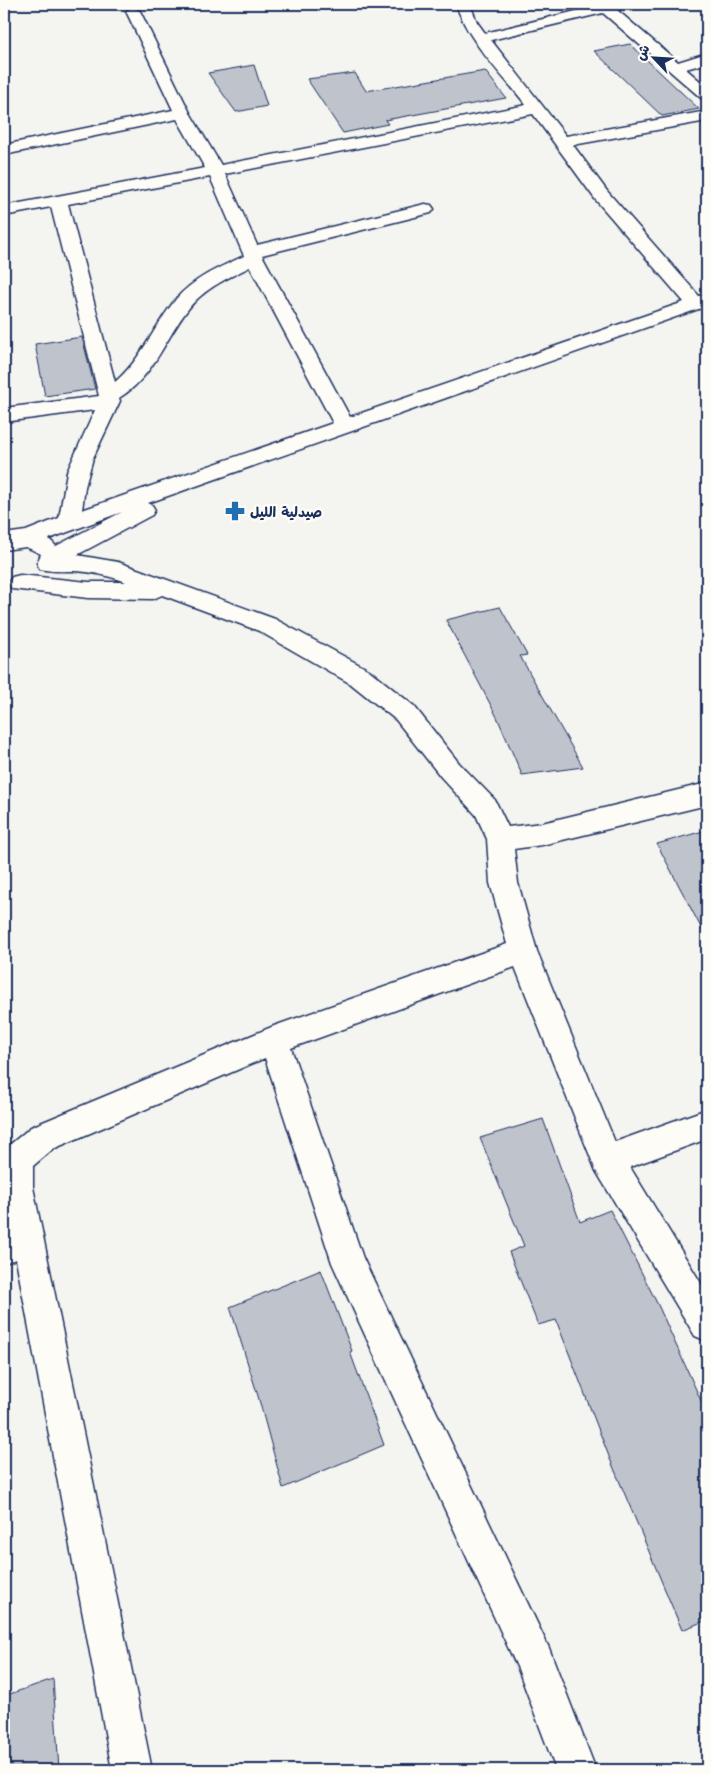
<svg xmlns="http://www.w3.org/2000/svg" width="711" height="1774" font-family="Mali,'Playpen Sans Arabic',sans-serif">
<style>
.building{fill:#bfc3cc;stroke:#1b2f5e}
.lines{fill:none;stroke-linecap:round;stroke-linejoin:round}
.minor-casing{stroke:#1b2f5e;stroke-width:3}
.minor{fill:#fdfcf7;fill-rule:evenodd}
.labels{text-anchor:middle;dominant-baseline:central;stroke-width:5;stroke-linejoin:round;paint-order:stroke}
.poi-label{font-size:14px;font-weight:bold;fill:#1b2f5e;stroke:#fdfcf7;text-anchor:start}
</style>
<rect width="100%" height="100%" fill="#f4f4f1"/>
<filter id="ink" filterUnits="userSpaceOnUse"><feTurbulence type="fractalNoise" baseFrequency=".02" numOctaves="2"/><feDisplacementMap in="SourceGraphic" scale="10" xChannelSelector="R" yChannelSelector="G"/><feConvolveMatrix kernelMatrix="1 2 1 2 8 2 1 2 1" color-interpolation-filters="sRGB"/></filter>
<g filter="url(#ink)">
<!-- building -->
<path class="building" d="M630,44l69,65 -37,7 -68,-65z
M254,65l13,41 -31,6 -28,-39z
M485,71l21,27 -121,22 3,4 -45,9 -36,-54 48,-6 11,18z
M82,337l13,52 -50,7 -10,-52z
M500,607l27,48 -7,1 63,111 -61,8 -25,-58 -51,-97z
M707,830v109l-50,-95z
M543,1119l37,103 30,-12 49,97 48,107v206l-25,10 -72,-171 -54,-139 -18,5 -29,-73 15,-6 -44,-108z
M321,1270l31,81 -2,1 34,93 -101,43 -25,-92 -28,-89z
M53,1679l6,91h-55v-74z"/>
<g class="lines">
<defs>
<path id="minor" d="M456,4h14l7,18 8,11 120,-29h25l-2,3 -11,3 61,52 29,-9v10l-21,6 21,18v13l-6,-2 -98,-85 -112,27 75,96 141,-25v10l-134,24 34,46 92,105 8,-2v12l-559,197 4,2 3,5 -3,5 -75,40 41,7 157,57 94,51 45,36 45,57 36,37 13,27 34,-4 165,-40v22l-165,40 -28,4 4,34 19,68 78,191 92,-33v30l-77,28 77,126v48l-12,-5 -99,-165 -81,-204 -224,81 72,210 186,390 47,122h-40l-38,-101 -186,-406 -67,-205 -212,91 -20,17v21l119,583h-40l-96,-511 -12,4v-32l6,-2 -6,-29v-47l2,-5 25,-21 243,-101 233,-82 -17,-61 -3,-44 -11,-24 -35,-38 -45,-57 -45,-36 -92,-53 -97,-36 -9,4 -65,-1 -76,-9 -4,-6 4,-6 8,-2 68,7h38c-16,-6 -33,-10 -51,-11 -12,0 -23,1 -35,-2l-3,-6 4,-9 -15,-7 -22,3v-16l22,-3 33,-13 8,-46 28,-62 -91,12v-14l95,-12 -48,-189 -47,9v-10l201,-38 -28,-49 -173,36v-10l169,-35 -47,-99 7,-4 7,4 50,102 31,52 305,-60c-24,-31 -58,-63 -70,-101zM533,114l62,85 89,103 -334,115 -88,-162 169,-42 3,-4 -3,-4 -6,-1 -168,41 -32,-71zM210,177l34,79c-24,11 -50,22 -68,43 -22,27 -34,60 -61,83l-47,-178zM250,267l83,156 -251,87 3,-23 8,-29 27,-57 -1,-3c35,-21 46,-60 70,-90 16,-20 39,-30 61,-41zM122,512l-66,34 -7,-7z"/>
</defs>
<!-- minor casing -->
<use href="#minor" class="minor-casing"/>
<!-- minor -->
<use href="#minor" class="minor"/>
</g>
</g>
<!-- icons -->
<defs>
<symbol id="pharmacy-bare" viewBox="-9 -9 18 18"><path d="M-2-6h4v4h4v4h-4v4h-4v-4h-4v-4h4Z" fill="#1f6fb2" stroke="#fdfcf7" stroke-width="2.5" paint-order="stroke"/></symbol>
</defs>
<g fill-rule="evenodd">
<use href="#pharmacy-bare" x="221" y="497" width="28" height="28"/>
</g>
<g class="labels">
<!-- poi labels -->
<g class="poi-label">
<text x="250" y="511">صيدلية الليل</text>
</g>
</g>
<!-- margin -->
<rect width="711" height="1774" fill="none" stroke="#fdfcf7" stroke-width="20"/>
<rect x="10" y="10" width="691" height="1754" fill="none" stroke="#1b2f5e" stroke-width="2" filter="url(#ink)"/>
<!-- north arrow -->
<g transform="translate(654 58) rotate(295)" stroke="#fdfcf7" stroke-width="4" paint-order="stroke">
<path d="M0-4L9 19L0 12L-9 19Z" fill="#1b2f5e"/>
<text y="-8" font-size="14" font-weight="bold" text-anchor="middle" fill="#1b2f5e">ش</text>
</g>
</svg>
